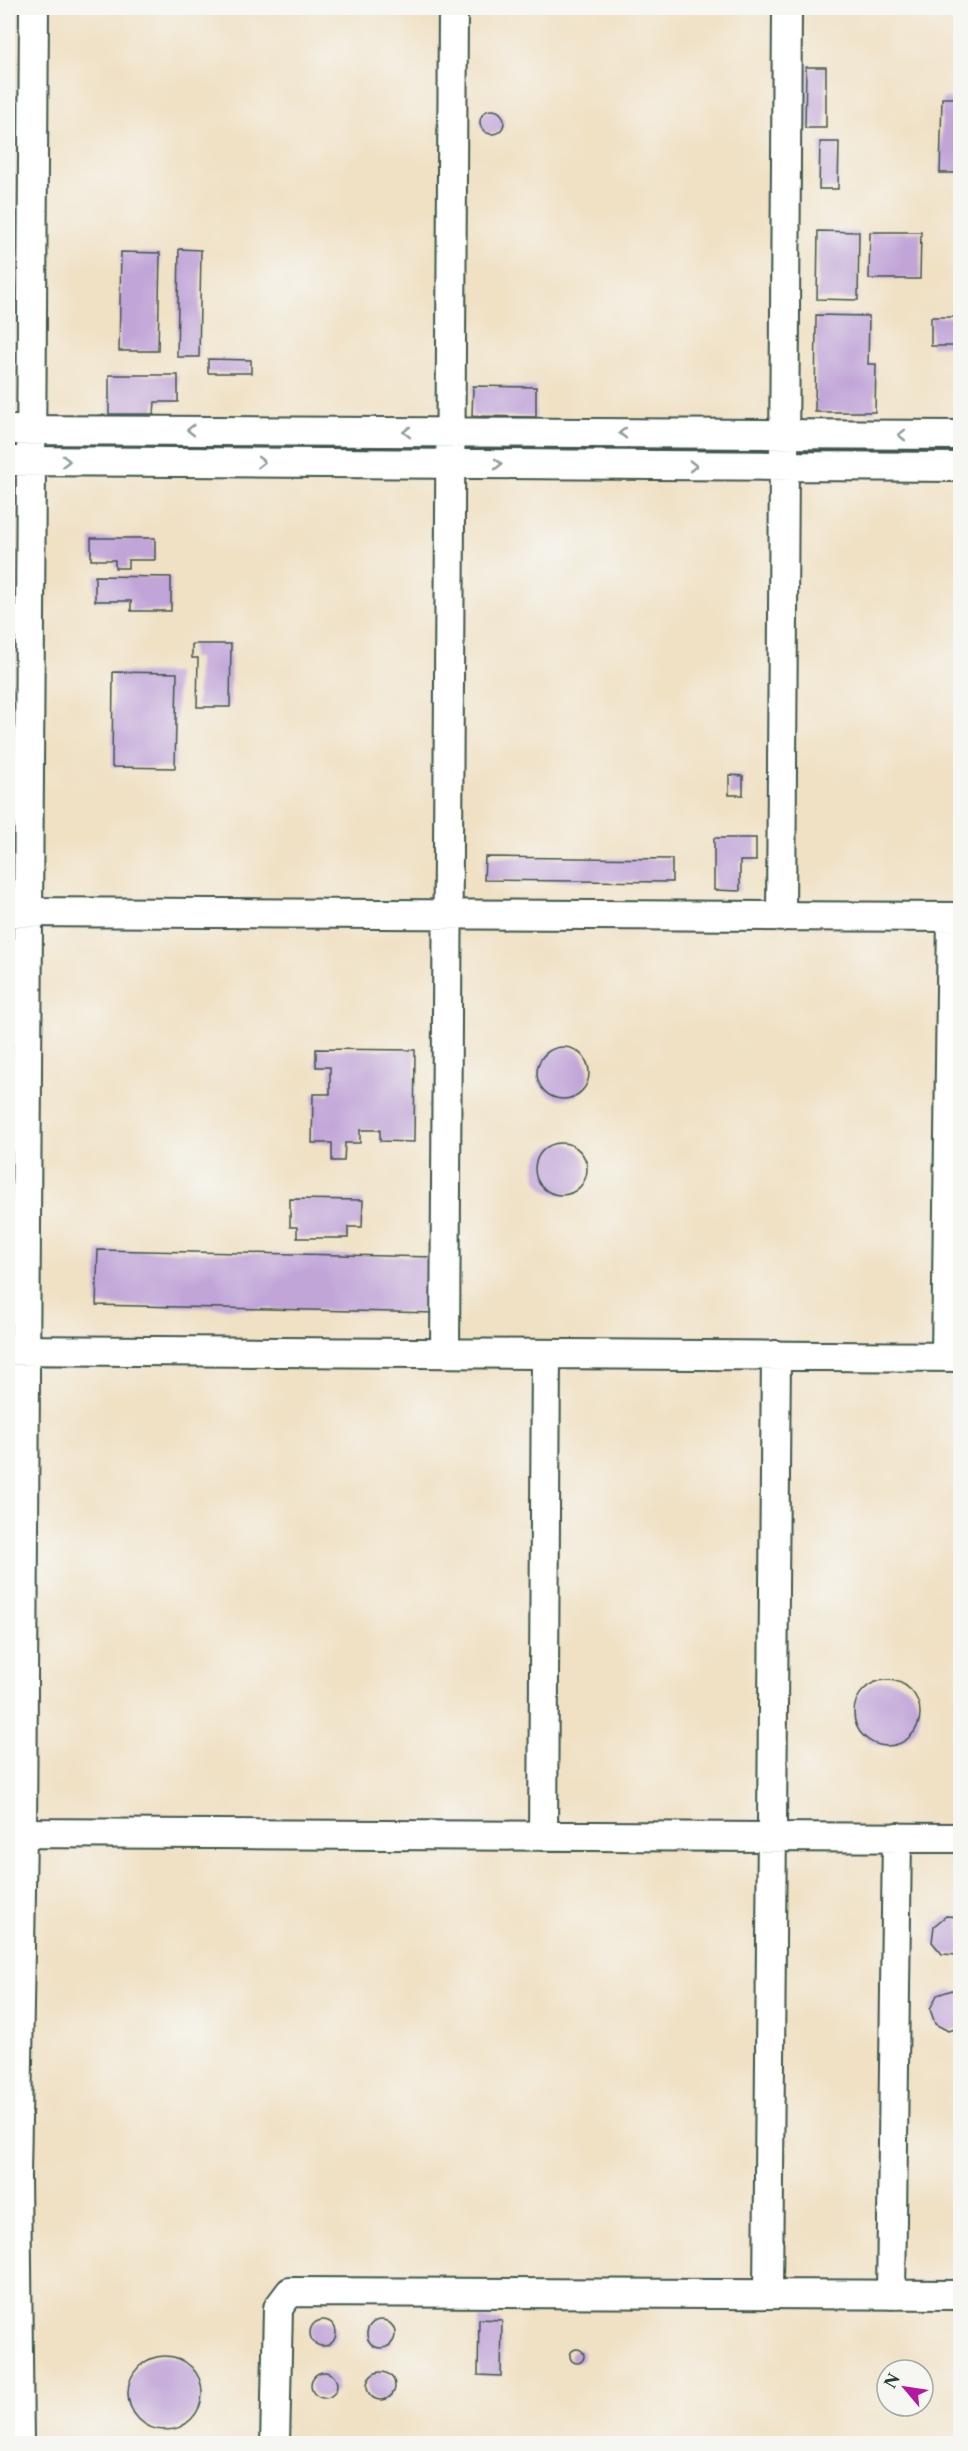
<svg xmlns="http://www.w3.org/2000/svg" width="968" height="2451" font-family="'Libre Caslon Text',serif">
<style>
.building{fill:#c1a5d8}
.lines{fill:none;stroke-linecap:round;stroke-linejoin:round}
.minor-casing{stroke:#3e564a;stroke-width:32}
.minor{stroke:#fff;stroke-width:28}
.oneway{stroke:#8f9e9a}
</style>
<rect width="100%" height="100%" fill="#f6f6f2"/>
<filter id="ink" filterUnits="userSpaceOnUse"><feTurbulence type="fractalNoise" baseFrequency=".0167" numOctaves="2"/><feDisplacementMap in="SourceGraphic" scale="12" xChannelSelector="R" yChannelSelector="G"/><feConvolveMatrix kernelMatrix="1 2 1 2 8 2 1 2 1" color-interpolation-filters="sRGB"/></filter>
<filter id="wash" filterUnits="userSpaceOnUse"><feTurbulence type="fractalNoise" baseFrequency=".008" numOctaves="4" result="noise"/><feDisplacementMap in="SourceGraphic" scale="24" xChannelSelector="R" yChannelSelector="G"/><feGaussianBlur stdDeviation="1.35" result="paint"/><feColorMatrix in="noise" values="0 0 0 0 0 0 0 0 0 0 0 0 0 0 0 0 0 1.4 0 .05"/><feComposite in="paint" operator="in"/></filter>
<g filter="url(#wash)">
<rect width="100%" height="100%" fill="#f0e1c5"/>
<g id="blocks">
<!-- building -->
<path class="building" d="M806,67h20v61h-21z
M942,98h18v75h-20z
M480 122a12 12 0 1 1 24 0a12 12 0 1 1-24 0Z
M820,142h19l-1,47h-19z
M818,231l41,1 -1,68 -41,-1z
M870,232h51l-1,47h-51z
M179,249l22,1 -2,107h-22z
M121,252l39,1 -2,98h-39z
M816,315l53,1 -1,48h8l-1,48h-60z
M931,317h29v29h-29z
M208,359l43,1v13h-43z
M109,375h69v27h-23l-1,12h-45z
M473,386l63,1v30l-64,-1z
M91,538h64v22h-27v8h-13v-8h-24z
M95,576l76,1v34h-40v-10h-36z
M192,644h39l-1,63h-33l1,-49h-6z
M113,672l64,1 -2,95 -63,-1z
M729,775l14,1v19h-14z
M714,838h42v23h-16v30l-26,-1z
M485,857l187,2v23l-188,-2z
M537 1073a26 26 0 1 1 52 0a26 26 0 1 1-52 0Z
M316,1049l99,1 -1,92 -34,-1v-11h-20v13h-15l-1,18h-12v-18h-20l1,-49h17v-27h-14z
M535 1169a26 26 0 1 1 52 0a26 26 0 1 1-52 0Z
M290,1199l73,1 -1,27h-14v11h-51v-11h-7z
M98,1250l337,7 -1,56 -338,-8z
M854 1713a33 33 0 1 1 66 0a33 33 0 1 1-66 0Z
M946,1916l14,1v37l-2,1 -16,-1 -10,-12 2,-16z
M952,1990l8,3v35l-12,3 -13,-7 -5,-15 7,-14z
M479,2319l23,1 -1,56 -23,-1z
M310 2333a13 13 0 1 1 26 0a13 13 0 1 1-26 0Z
M367 2334a14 14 0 1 1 28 0a14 14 0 1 1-28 0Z
M570 2356a7 7 0 1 1 14 0a7 7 0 1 1-14 0Z
M128 2393a37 37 0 1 1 74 0a37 37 0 1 1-74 0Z
M311 2385a13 13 0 1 1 26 0a13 13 0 1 1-26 0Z
M367 2386a14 14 0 1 1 28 0a14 14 0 1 1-28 0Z"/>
</g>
</g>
<g filter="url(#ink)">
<use href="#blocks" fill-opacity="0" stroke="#3e564a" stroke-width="1.5"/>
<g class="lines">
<defs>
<path id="minor" d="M8,430l952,5
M8,461l952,6
M8,912l952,5
M781,917l6,-909
M8,1350l952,7
M445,1353l8,-1345
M946,1356l6,-439
M8,1833l952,5
M543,1836l3,-482
M768,2294l8,-939
M891,2295l6,-458
M19,2444l-3,-268 6,-343 12,-1825
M275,2444l3,-136 12,-16 670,3"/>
</defs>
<!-- minor casing -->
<use href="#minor" class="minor-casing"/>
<!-- minor -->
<use href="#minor" class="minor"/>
</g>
<!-- one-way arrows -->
<defs><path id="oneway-chevron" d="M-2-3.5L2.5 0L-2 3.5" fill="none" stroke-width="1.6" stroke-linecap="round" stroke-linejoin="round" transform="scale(1.5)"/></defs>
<g class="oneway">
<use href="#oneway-chevron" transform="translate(191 430) rotate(-180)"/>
<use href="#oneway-chevron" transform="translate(407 432) rotate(-180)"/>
<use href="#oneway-chevron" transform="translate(623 433) rotate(-180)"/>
<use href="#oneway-chevron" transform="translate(902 435) rotate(-180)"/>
<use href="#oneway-chevron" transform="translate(66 461)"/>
<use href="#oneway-chevron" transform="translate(261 462)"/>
<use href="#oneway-chevron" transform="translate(498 464)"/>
<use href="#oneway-chevron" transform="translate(693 466)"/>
</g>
</g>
<!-- margin -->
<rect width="968" height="2451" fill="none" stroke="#f6f6f2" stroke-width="30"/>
<!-- north arrow -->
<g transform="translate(905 2388) rotate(299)"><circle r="28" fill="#f6f6f2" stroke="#a0aca6" stroke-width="1.5"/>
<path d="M0-4.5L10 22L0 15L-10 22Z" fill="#b5179e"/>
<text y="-9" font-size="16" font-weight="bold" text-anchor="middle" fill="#1f3d34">N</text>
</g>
</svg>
